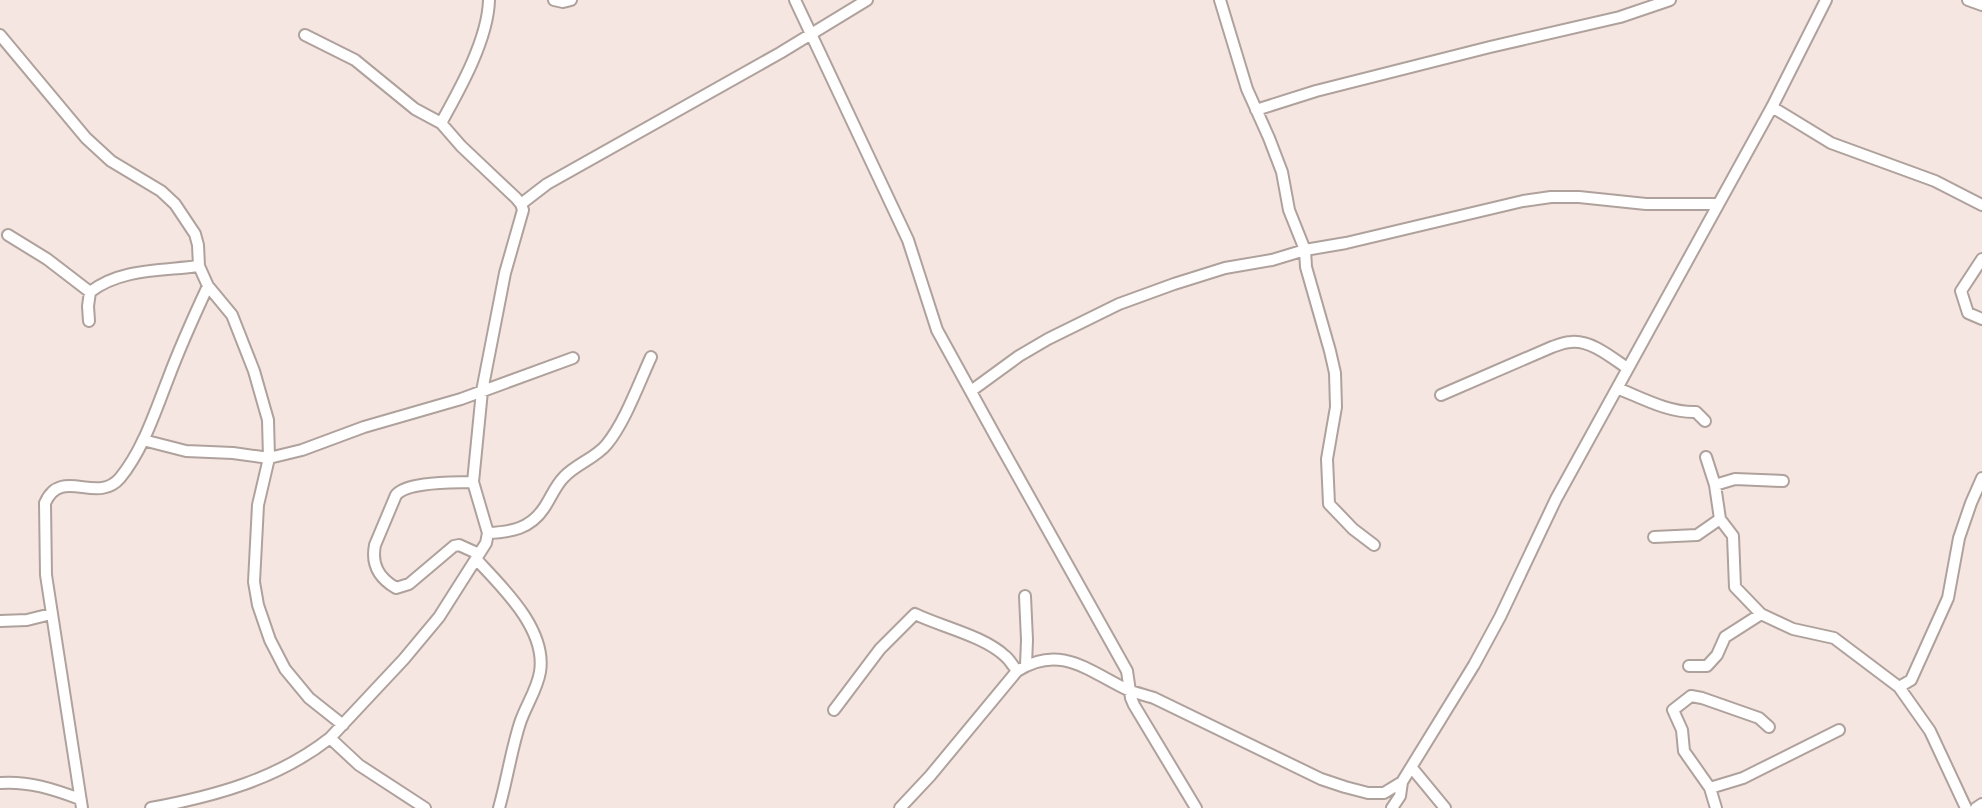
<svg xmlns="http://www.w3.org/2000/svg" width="1982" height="808" font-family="Overpass,sans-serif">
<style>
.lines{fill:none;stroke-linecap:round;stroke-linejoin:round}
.minor-casing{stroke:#afa19c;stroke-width:14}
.minor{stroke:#fff;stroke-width:10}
</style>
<rect width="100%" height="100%" fill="#f6e6e1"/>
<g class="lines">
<defs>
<path id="minor" d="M554,0l9,2 8,-2
M795,0l113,240 29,90 60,109 130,232 4,27 3,7 62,103
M1220,0l27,89 22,49 13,34 7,38 16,40 1,17 24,84 5,22 1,34 -9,52 2,45 24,25 21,16
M1968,0l14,5
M0,35l86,103 25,23 50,30 14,13 20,30 3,11 1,21 9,20 24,29 22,56 14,49 1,38 -11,47 -4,77 4,23 12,35 15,29 24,29 34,27
M305,35l50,25 60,49 26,14
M1772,107l59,36 104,38 47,24
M1256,110l60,-19 174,-44 130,-30 50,-17
M521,204l26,-20 233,-131 87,-53
M8,235l39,24 43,33
M1982,259l-21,32 7,22 14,6
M89,321l-1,-15 2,-14c31,-24 72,-21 109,-26
M1617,388c25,10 52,25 79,24l9,9
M971,391l48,-35 29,-17 71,-35 55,-20 51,-16 47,-8 33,-10 41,-7 177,-42 28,-4h28l67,7h72
M1441,395l111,-48c6,-2 13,-5 19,-5 20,-2 40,15 56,26
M143,440l43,11 47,2 36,5 33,-8 62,-23 97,-28 112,-41
M1706,457l9,28 5,34 13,17 2,51 26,27 32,15 41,9 65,49 12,-7 37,-82 11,-60 12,-35 11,-25
M473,482c-18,1 -65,-1 -77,13l-21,50c-4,20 4,33 21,43l13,-4 45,-38 5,-1 20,9
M1715,485l20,-6 48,2
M488,533c23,-1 42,-4 56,-25 7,-10 11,-22 20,-31 12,-13 32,-19 43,-33 18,-22 32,-61 44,-87
M1654,537l43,-2 23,-16
M476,559c26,28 71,70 64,113 -3,18 -14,33 -20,51 -9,28 -13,57 -21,85
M1025,596l2,44 -1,25
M0,621l27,-1 24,-6
M1689,666h18l10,-11 8,-18 36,-23
M1899,687l31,44 36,77
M834,710l46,-61 35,-35c27,13 69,22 90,42 5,4 8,10 12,15
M330,738l29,27 66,43
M1412,768l33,40
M0,783c29,-2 53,6 80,16
M1710,788l33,-10 96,-48
M82,808l-36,-233 -1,-72c16,-37 52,2 75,-25 23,-28 35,-66 48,-99 12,-32 26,-63 40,-93
M151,808c64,-12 127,-29 179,-70l74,-79 35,-42 47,-74 2,-10 -15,-51 9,-91 23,-118 18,-63 -2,-6 -5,-6 -55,-52 -20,-23c19,-34 47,-84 48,-123
M900,808l30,-32 87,-105c43,-27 70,-1 109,18 9,4 19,6 28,9l167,81 24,8 23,6h16l18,-11 72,-117 26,-48 56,-118 216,-392 54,-107
M1392,808l8,-12 2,-14
M1716,808l-6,-20 -26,-37 -2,-21 -9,-20 18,-14 11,2 57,20 10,9
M1976,808l6,-4"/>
</defs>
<!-- minor casing -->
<use href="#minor" class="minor-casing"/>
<!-- minor -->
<use href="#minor" class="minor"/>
</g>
</svg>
